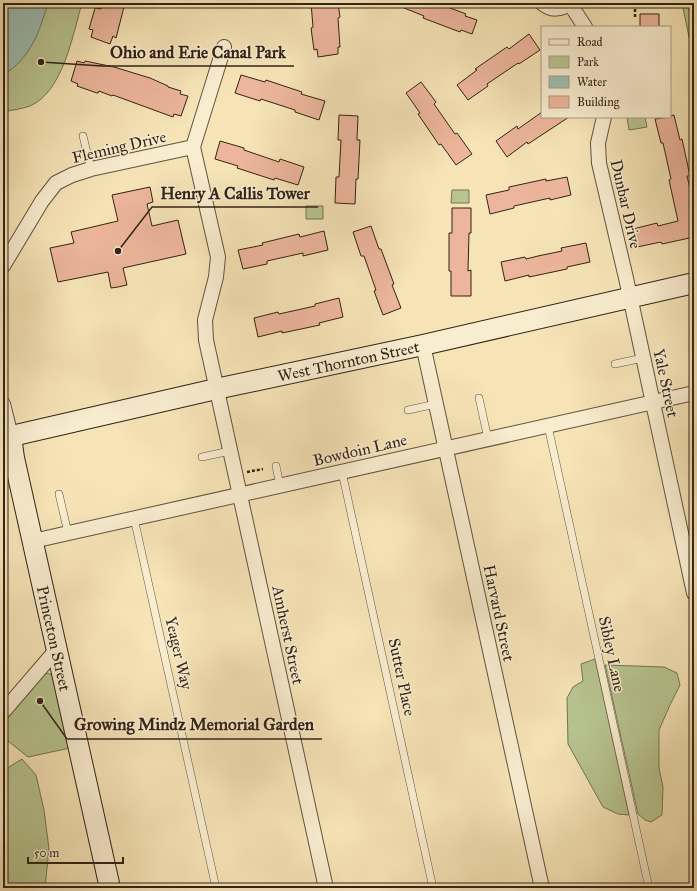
<svg xmlns="http://www.w3.org/2000/svg" width="697" height="891" font-family="'IM FELL Great Primer',serif">
<style>
.green{fill:#b8c591;stroke:#747454}
.water{fill:#9dbeb3;stroke:#728075}
.building{fill:#edb69c;stroke:#312317}
.lines{fill:none;stroke-linecap:round;stroke-linejoin:round}
.lane-casing{stroke:#62533f;stroke-width:8}
.street-casing{stroke:#62533f;stroke-width:16}
.secondary-casing{stroke:#312317;stroke-width:22}
.path{stroke:#312317;stroke-width:2.5;stroke-dasharray:3 2;stroke-linecap:butt}
.lane{stroke:#f9edd0;stroke-width:7}
.street{stroke:#f9edd0;stroke-width:14}
.secondary{stroke:#f9edd0;stroke-width:20}
.labels{text-anchor:middle;dominant-baseline:central;stroke-width:3;stroke-linejoin:round;paint-order:stroke}
.street-label{font-size:16px;fill:#312317;stroke:#f9edd0}
.leader{fill:none;stroke:#312317;stroke-width:1.5}
.callout-dot{fill:#312317;stroke:#f9edd0;stroke-width:1.5}
.callout-label{font-size:17px;text-anchor:middle;font-weight:bold;fill:#312317;stroke:#f9edd0;stroke-width:3;stroke-linejoin:round;paint-order:stroke}
</style>
<rect width="100%" height="100%" fill="#f6e4b7"/>
<filter id="stains"><feTurbulence type="fractalNoise" baseFrequency=".005" numOctaves="4"/><feColorMatrix values="0 0 0 0 .2 0 0 0 0 .09 0 0 0 0 .02 0 0 0 .5 -.17"/></filter>
<radialGradient id="worn" r=".72"><stop offset=".6" stop-color="#630" stop-opacity="0"/><stop offset="1" stop-color="#630" stop-opacity=".3"/></radialGradient>
<!-- green -->
<path class="green" d="M48,3h34c-9,31 -19,89 -52,103 -8,3 -18,4 -27,6v-37c28,-17 36,-43 45,-72z
M682,3h12v58z
M627,117h18l2,10 -18,3z
M452,190h17v13h-18z
M306,206h17v13h-17z
M595,659l34,156 -11,-1 -15,-7 -35,-63 -1,-46 6,-11 10,-6 -2,-17z
M605,665l59,2 13,6 3,12 -10,20 -11,25v38l4,19 -1,28 -11,7 -6,-2 -7,-6z
M48,673l5,3 17,72 -42,9 -25,-20v-15l39,-46z
M22,759l14,16 8,35 5,39 -4,39h-42v-112l6,-9z"/>
<!-- water -->
<path class="water" d="M3,3h45c-9,29 -17,55 -45,72z"/>
<!-- building -->
<path class="building" d="M102,3h23l-9,35 -3,-2 -3,8 -19,-7 2,-7 -4,-1 6,-21 6,1z
M311,3h27l2,14 -2,1 2,29h-2v7l-20,3 -1,-8 -3,1 -3,-22 2,-1z
M392,3h45l29,11 -1,2 12,4 -5,14 -11,-4 -1,2 -37,-14 1,-2z
M640,14h19v13h-19z
M529,34l11,16 -21,14 -1,-1 -31,21 1,2 -20,14 -11,-15 20,-15 -2,-1 32,-22 2,2z
M77,61l7,2 1,-2 29,6 36,11 18,8v1l13,4 -1,3 8,2 -7,20 -7,-2 -1,3 -60,-22 -1,1 -13,-5 -1,2h-1l-20,-7 1,-2 -7,-3z
M241,75l24,7 1,-2 36,12 -1,2 24,7 -6,19 -24,-8v-2l-34,-11 -1,2 -25,-8z
M421,82l15,20 -2,2 21,30 2,-1 15,21 -16,11 -15,-21 -2,1 -21,-31 2,-1 -14,-20z
M542,112v5h27l-41,27 -1,-2 -20,15 -11,-16 21,-15 1,3z
M339,115l19,1 -1,24h3l-2,39h-2l-1,25 -20,-1 1,-26h3l2,-37h-3z
M674,115l6,25 2,-1 8,37h-3l7,30v31l-32,7 -1,-2 -24,5 -4,-18 24,-6 1,3 20,-5 -9,-41 2,-1 -8,-36h-2l-6,-24 15,-2v-1z
M220,141l24,7v2l35,12 1,-3 24,8 -6,18 -23,-7 -1,2 -37,-12 1,-2 -23,-7z
M567,177l4,18 -21,5v-2l-36,8v2l-24,6 -4,-19 23,-5v-3l37,-8v2z
M150,187l3,15 -6,2 5,22 26,-6 8,34 -63,14 4,17 -9,2 -7,1 -3,-16 -50,10 -8,-34 24,-5 -3,-11 47,-11 -6,-26z
M452,208h19v25h-2l-1,38 3,-1v26h-20v-25h-2v-38h3z
M371,226l8,23h2l13,35 -2,1 9,23 -18,7 -9,-24 2,-1 -12,-34h-3l-8,-24z
M324,231l4,19 -25,6v-3l-36,8v3l-24,5 -5,-19 25,-5 -1,-2 37,-9 1,3z
M586,243l4,19 -23,5v2l-38,8v-2l-24,6 -4,-19 24,-5 1,2 12,-3 24,-5 -1,-3z
M339,298l4,19 -24,6 1,2 -38,8v-2l-24,6 -4,-19 24,-6 1,2 36,-8v-2z"/>
<g class="lines">
<defs>
<path id="lane" d="M83,136l8,33
M615,364l28,-6
M479,398l9,41
M408,410l28,-6
M548,426l101,462
M202,457l28,-6
M276,466l4,20
M342,472l91,416
M59,494l9,39
M134,518l82,370"/>
<path id="street" d="M542,3c9,8 19,7 28,0
M570,4l15,23
M224,47l-31,100 25,110 -2,20 -11,43 1,20 120,548
M604,117l-6,26 1,20 27,115 68,315
M3,266l39,-65 14,-18 16,-8 19,-6 102,-22
M423,345l119,543
M3,404l8,32
M33,541l661,-148
M3,712l54,-63"/>
<g id="secondary">
<path id="s1" d="M11,436l3,22 96,430"/>
<path id="s2" d="M3,438l213,-49 207,-44 271,-62"/>
</g>
</defs>
<!-- lane casing -->
<use href="#lane" class="lane-casing"/>
<!-- street casing -->
<use href="#street" class="street-casing"/>
<!-- secondary casing -->
<use href="#secondary" class="secondary-casing"/>
<!-- path -->
<path class="path" d="M635,17v-9
M247,472l16,-3"/>
<!-- lane -->
<use href="#lane" class="lane"/>
<!-- street -->
<use href="#street" class="street"/>
<!-- secondary -->
<use href="#secondary" class="secondary"/>
</g>
<g class="labels">
<!-- street labels -->
<g class="street-label">
<text transform="translate(119 147) rotate(-13)">Fleming Drive</text>
<text transform="translate(626 204) rotate(77)">Dunbar Drive</text>
<text stroke="none"><textPath href="#s2" startOffset="354">West Thornton Street</textPath></text>
<text transform="translate(666 383) rotate(78)">Yale Street</text>
<text transform="translate(360 450) rotate(-13)">Bowdoin Lane</text>
<text transform="translate(499 613) rotate(78)">Harvard Street</text>
<text transform="translate(288 635) rotate(78)">Amherst Street</text>
<text stroke="none"><textPath href="#s1" startOffset="207">Princeton Street</textPath></text>
<text transform="translate(179 653) rotate(77)">Yeager Way</text>
<text transform="translate(612 654) rotate(78)">Sibley Lane</text>
<text transform="translate(402 677) rotate(78)">Sutter Place</text>
</g>
</g>
<!-- callouts -->
<path class="leader" d="M41 62L102 66H294M118 251L152 207H318M40 701L67 739H322"/>
<g class="callout-dot">
<circle cx="41" cy="62" r="4"/>
<circle cx="118" cy="251" r="4"/>
<circle cx="40" cy="701" r="4"/>
</g>
<g class="callout-label">
<text x="198" y="58">Ohio and Erie Canal Park</text>
<text x="235" y="199">Henry A Callis Tower</text>
<text x="194" y="730">Growing Mindz Memorial Garden</text>
</g>
<!-- margin -->
<rect width="697" height="891" fill="none" stroke="#f6e4b7" stroke-width="16"/>
<rect x="4" y="4" width="689" height="883" fill="none" stroke="#312317" stroke-width="2"/>
<rect x="8" y="8" width="681" height="875" fill="none" stroke="#312317"/>
<!-- legend -->
<rect x="541" y="26" width="130" height="92" fill="#f9edd0" stroke="#a99c86"/>
<rect x="549" y="39" width="20" height="6" fill="#f9edd0" stroke="#a99c86"/>
<text x="577" y="46" font-size="12" fill="#312317">Road</text>
<rect x="549" y="56" width="20" height="12" fill="#b8c591" stroke="#a99c86"/>
<text x="577" y="66" font-size="12" fill="#312317">Park</text>
<rect x="549" y="76" width="20" height="12" fill="#9dbeb3" stroke="#a99c86"/>
<text x="577" y="86" font-size="12" fill="#312317">Water</text>
<rect x="549" y="96" width="20" height="12" fill="#edb69c" stroke="#a99c86"/>
<text x="577" y="106" font-size="12" fill="#312317">Building</text>
<!-- scale -->
<path d="M28 857v6h95v-6" fill="none" stroke="#312317" stroke-width="2"/>
<text x="34" y="857" font-size="12" fill="#312317" stroke="#f9edd0" stroke-width="3" paint-order="stroke">50 m</text>
<rect width="100%" height="100%" filter="url(#stains)"/>
<rect width="100%" height="100%" fill="url(#worn)"/>
</svg>
